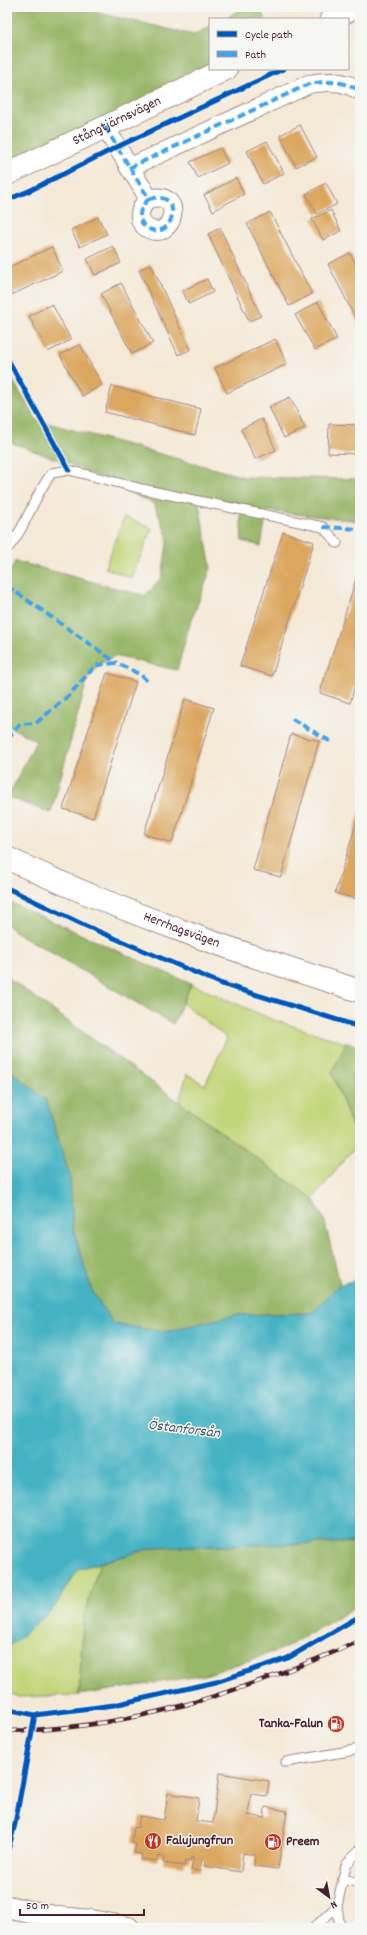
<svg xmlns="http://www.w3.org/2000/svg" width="367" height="1935" font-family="Dekko,sans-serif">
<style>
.green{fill:#c1d679;stroke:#867a52}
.forest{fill:#98b769;stroke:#716b4a}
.water{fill:#45b2c3;stroke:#486877}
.building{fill:#dba75e}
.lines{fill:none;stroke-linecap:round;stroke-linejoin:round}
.service-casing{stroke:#9f8481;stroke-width:11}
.minor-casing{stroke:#9f8481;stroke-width:20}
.tertiary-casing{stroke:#9f8481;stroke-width:24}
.trunk-casing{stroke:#9f8481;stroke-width:24}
.service{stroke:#fff;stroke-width:9}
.minor{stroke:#fff;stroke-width:18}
.tertiary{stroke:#fff;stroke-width:22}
.trunk{stroke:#fff;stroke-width:22}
.rail-casing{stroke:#4a1f2b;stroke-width:4.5}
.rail{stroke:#f6f6f2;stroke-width:3;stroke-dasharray:9;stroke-linecap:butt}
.quiet{stroke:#40a2eb;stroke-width:4;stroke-dasharray:8 4;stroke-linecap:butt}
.cycleway-casing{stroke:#f6f6f2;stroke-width:8}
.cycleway{stroke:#0057b8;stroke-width:5}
.labels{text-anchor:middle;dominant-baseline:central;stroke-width:3;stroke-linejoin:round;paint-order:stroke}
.street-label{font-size:14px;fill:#4a1f2b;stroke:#f6f6f2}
.poi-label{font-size:14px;font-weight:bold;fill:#4a1f2b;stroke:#f6f6f2;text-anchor:start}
.water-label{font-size:15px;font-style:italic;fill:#485a68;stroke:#f6f6f2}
</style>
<rect width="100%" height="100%" fill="#f6f6f2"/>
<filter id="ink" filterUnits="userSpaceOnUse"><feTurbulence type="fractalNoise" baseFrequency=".025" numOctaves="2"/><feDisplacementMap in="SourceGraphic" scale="8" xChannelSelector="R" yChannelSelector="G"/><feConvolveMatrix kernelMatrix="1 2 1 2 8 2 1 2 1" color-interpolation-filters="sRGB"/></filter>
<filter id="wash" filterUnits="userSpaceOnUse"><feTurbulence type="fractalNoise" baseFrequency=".012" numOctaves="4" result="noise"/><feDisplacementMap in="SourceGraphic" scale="16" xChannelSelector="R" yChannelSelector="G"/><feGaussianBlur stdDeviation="0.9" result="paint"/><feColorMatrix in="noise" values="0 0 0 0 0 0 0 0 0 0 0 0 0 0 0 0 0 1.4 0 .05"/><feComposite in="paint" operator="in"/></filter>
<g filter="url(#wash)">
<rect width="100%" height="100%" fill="#f4e9d7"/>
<!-- green -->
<path class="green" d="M124,517l28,11 -20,50 -27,-10z
M191,984l80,35 75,24 -14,30 26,70 -45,56 -134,-97 8,-28 18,11 22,-47 -44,-35z
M100,1563l-17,55 -4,77 -61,2 -11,-5v-44l47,-40 23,-39z"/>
<!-- forest -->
<path class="forest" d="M7,7h65l122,28 16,-9v42l-203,97z
M246,7h13l6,12h-41z
M7,371l30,49 207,57 116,2v42l-93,-10 -6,35 -19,-5 -2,-37 -42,-6 13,70 -22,59 -12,43 -63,-14 -14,8 -12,13 -37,136 -43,-16 28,-56 -29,-16v-145l8,-19 130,35 17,-19 6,-39 -14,-34 -79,-38 -68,-25z
M7,901l184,83 -18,40 -162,-95 -4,-5z
M7,977l306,222 11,20 16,65 -28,29 -77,2 -70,17 -52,-8 -21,-33 -19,-62 -3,-52 -24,-77 -39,-32z
M346,1043l14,3v100l-28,-73z
M360,1542v63l-78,44 -77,26 -126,20 4,-77 17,-55 52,-15z"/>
<!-- water -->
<path class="water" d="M7,1068l39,32 24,77 3,52 19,62 21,33 52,8 70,-17 77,-2 28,-29 20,-5v263l-208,6 -75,21 -23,39 -38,33 -9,6z"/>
<g id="blocks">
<!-- building -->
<path class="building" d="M300,125l17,32 -21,10 -16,-32z
M267,141l17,32 -21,11 -16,-33z
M220,148l8,15 -30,15 -8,-16z
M236,178l8,16 -31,17 -9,-16z
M326,183l11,21 -20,10 -11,-20z
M331,210l10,21 -18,9 -11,-21z
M270,212l42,82 -23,12 -42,-82z
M98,217l9,17 -27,13 -9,-17z
M220,228l41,88 -12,5 -41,-87z
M113,246l8,17 -26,12 -8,-16z
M52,247l11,24 -56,26v-29z
M350,253l10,20v54l-32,-63z
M151,264l39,86 -12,5 -39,-85z
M207,279l6,13 -24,12 -7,-13z
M121,283l32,60 -21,11 -31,-60z
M318,302l19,37 -22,11 -20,-35z
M52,304l19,36 -23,12 -19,-36z
M275,339l12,25 -60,29 -12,-25z
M80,344l22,41 -20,11 -22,-41z
M112,386l89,23 -6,26 -90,-23z
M290,397l15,31 -21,10 -15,-31z
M262,419l14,31 -21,9 -14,-30z
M329,424l31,1v29l-32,-1z
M283,532l31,10 -42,134 -32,-10z
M360,567v103l-10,33 -30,-10z
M107,673l29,9 -43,136 -30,-9z
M185,699l29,9 -42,135 -28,-9z
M291,734l28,7 -38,136 -28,-7z
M360,811v89l-25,-7z
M219,1773l50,8 -2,15 -16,-2 -3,21 16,3 1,-11 22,4 -9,58 -24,-3 1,-11 -12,-2 -2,19 -37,-6 1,-6 -3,-1 -2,12 -9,-1 2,-12 -2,-1 -1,5 -5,-1 -1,5 -21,-3 1,-6 -6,-1 -1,5 -16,-2 1,-5 -8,-1 2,-9 -4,-1 2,-16 4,1 2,-12 24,4 4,-27 31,5 -3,23 17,2z"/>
</g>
</g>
<g filter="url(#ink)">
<use href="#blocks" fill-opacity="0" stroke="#9f8481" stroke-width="1"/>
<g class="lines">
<defs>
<path id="service" d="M7,549c20,-22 26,-53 45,-76l17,-3 73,19 181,38 14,16
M286,1762l74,-13
M343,1879l17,4
M314,1928l23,-22
M340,1928l-3,-22 9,-41 14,-16"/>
<path id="minor" d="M105,127l44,72c37,-11 25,45 -2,29 -12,-8 -7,-22 2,-29
M129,168l180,-84c18,-3 35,-4 51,7"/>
<g id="tertiary">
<path d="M331,19l25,-12"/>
<path id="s1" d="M7,174l219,-105"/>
<path id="s2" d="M7,858c114,54 232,95 353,133"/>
</g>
<path id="trunk" d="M7,1907l52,11 32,3 37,7"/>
</defs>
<!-- service casing -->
<use href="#service" class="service-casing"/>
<!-- minor casing -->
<use href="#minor" class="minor-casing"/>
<!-- tertiary casing -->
<use href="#tertiary" class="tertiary-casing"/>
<!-- trunk casing -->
<use href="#trunk" class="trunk-casing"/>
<!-- service -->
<use href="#service" class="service"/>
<!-- minor -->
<use href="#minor" class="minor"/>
<!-- tertiary -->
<use href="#tertiary" class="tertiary"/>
<!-- trunk -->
<use href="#trunk" class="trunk"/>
<defs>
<path id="rail" d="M7,1731c128,-2 237,-40 353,-90"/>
</defs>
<!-- rail casing -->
<use href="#rail" class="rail-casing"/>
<!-- rail -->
<use href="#rail" class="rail"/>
<!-- quiet -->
<path class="quiet" d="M105,127l44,72c37,-11 25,45 -2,29 -12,-8 -7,-22 2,-29
M129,168l180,-84c18,-3 35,-4 51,7
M323,527l37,2
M7,586l110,77
M292,719l41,24
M7,739l13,-15 16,-1 31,-26 29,-32 21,-2 24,12 7,7"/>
<defs>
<path id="cycleway" d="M7,200l24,-10 86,-43 166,-78
M7,358l62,112
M7,888l79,38 136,58 138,43
M7,1709l28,6 79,-10 102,-23 72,-24 72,-42
M7,1854l8,-30 20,-109"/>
</defs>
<!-- cycleway casing -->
<use href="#cycleway" class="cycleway-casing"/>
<!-- cycleway -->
<use href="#cycleway" class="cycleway"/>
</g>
</g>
<!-- icons -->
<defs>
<symbol id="fuel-disc" viewBox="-11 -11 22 22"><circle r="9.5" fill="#c8321e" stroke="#f6f6f2"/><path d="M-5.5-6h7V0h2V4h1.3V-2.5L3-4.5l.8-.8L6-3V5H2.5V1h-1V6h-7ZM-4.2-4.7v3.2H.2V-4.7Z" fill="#fff"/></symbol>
<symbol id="restaurant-disc" viewBox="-11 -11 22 22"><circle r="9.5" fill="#c8321e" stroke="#f6f6f2"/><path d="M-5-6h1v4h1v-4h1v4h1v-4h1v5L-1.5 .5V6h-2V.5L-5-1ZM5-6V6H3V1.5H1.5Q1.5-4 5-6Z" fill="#fff"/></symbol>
</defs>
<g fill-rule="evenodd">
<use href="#fuel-disc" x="326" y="1714" width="20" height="20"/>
<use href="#restaurant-disc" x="143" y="1831" width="20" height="20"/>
<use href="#fuel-disc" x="263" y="1832" width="20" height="20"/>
</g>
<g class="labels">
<!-- street labels -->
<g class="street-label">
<text stroke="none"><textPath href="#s1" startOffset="122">Stångtjärnsvägen</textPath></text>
<text stroke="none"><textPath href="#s2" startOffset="189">Herrhagsvägen</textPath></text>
</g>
<!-- poi labels -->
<g class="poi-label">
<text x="323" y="1724" text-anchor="end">Tanka-Falun</text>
<text x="166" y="1841">Falujungfrun</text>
<text x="286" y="1842">Preem</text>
</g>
<!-- water labels -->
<g class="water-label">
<text transform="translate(184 1430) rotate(7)">Östanforsån</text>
</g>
</g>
<!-- margin -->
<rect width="367" height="1935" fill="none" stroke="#f6f6f2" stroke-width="24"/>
<!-- legend -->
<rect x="209" y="18" width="140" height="52" fill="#f6f6f2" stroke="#b1a0a2"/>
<rect x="217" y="31" width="20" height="6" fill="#0057b8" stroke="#b1a0a2"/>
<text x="245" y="38" font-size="12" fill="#4a1f2b">Cycle path</text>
<rect x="217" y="51" width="20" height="6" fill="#40a2eb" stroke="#b1a0a2"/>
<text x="245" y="58" font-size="12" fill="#4a1f2b">Path</text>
<!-- north arrow -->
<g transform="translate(329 1897) rotate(148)" stroke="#f6f6f2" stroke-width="3" paint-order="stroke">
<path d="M0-3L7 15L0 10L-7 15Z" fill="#4a1f2b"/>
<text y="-6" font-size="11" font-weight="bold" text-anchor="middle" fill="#4a1f2b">N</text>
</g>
<!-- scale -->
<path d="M20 1909v6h124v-6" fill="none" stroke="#4a1f2b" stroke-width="2"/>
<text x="26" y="1909" font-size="12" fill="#4a1f2b" stroke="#f6f6f2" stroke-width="3" paint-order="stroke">50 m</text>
</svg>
